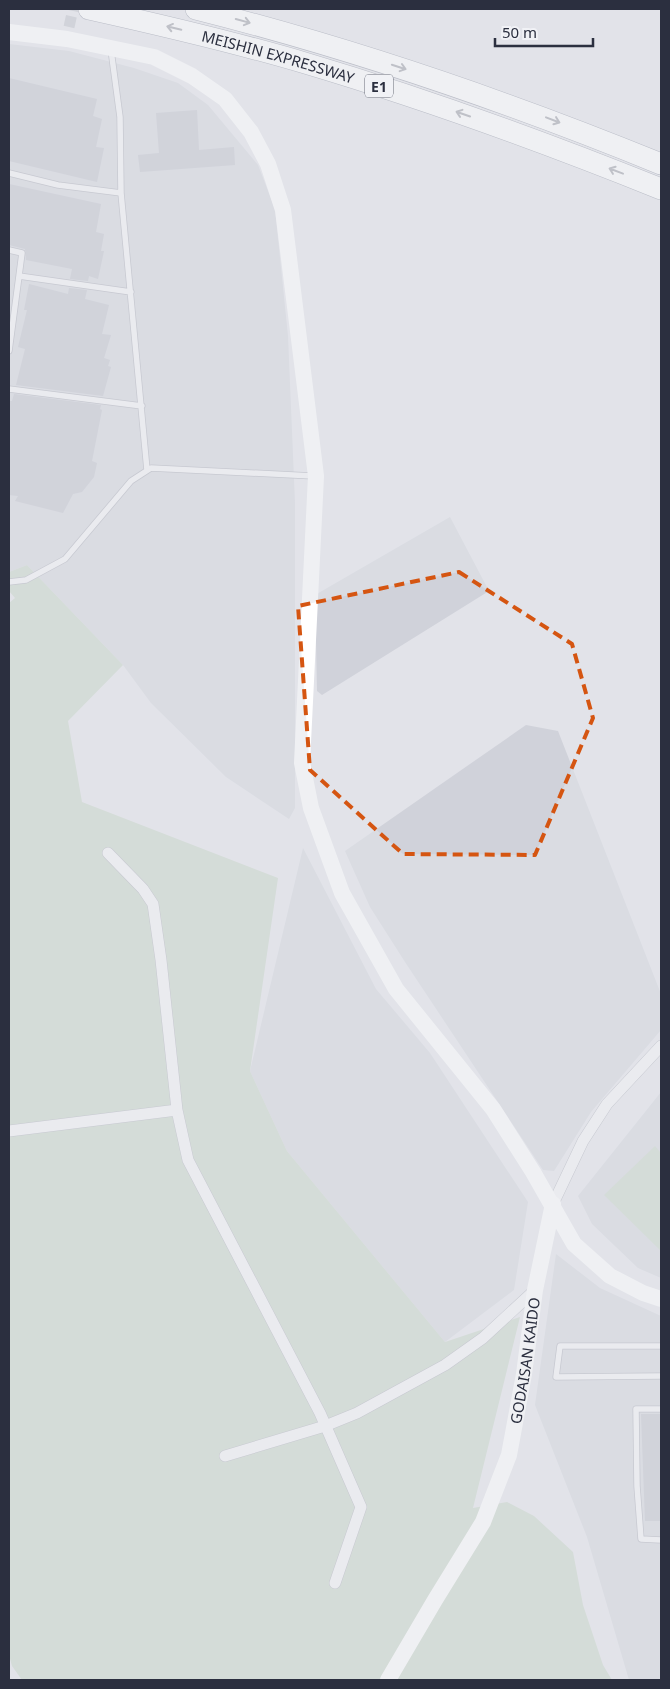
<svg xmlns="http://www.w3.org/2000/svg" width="670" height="1689" font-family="'Noto Sans',sans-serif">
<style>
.built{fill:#d0d2da}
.green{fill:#c4d2c3}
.building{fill:#bcbec8}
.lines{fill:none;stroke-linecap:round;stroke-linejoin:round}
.street-tunnel{stroke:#bdbfc7;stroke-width:11;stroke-dasharray:11 5.5;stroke-linecap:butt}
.lane-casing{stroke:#a7a9b3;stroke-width:7}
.street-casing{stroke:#a7a9b3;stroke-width:12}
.highway-casing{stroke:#8a8e9e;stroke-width:22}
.lane{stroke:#f4f4f7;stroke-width:5.5}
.street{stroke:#f4f4f7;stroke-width:11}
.secondary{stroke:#fff;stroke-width:16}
.highway{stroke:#fff;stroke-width:21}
.oneway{stroke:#95979f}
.marked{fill:none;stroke:#d55511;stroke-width:4;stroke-dasharray:10 6;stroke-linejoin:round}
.labels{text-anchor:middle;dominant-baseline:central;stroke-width:4.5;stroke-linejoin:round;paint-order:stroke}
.shield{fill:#f1f2f6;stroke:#666a76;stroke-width:1}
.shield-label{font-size:14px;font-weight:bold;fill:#2b2f3f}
.street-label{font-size:15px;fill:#2b2f3f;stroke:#f1f2f6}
</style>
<rect width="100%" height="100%" fill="#e2e3e9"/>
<!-- built -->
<path class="built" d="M9,44l60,7 65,17 44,15 30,22 50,60 17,44 13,127 7,167v305l-6,11 -63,-42 -75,-74 -28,-38 -96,-100 -18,7z
M450,517l39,74 -167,104 -5,-4 -2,-96z
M526,725l32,6 103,263v36l-70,82 -37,59 -11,-1 -138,-208 -35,-55 -25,-56z
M303,848l73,141 54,64 98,149 -14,88 -69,52 -158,-191 -37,-80z
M661,1092v186l-23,-10 -46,-44 -14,-28z
M556,1254l44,34 61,28v364h-32l-42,-143 -52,-132z"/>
<!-- green -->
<path class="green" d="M27,565l96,100 -55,56 14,81 196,76 -28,193 37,80 158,191 75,-25 -47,191 34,-6 27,14 39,36 10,53 20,60 9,15h-590l-10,-14 -3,-11v-1052l6,-5 -6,-7v-19z
M655,1146l6,7v98l-57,-56z"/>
<!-- building -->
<path class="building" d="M9,78l88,21 -4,17 9,3 -6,28 8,1 -7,34 -88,-21z
M197,110l2,40 35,-3 1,18 -95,7 -2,-17 21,-2 -3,-40z
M9,184l92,20 -5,28 8,2 -3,17h3l-6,28 -9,-3 -1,5 -18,-2 2,-10 -46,-9 -1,-11 -16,-4z
M29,284l39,10 1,-6 18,2 -2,9 24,6 -7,29 9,1 -7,23 6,2 -2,6 3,1 -8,29 -87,-11 9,-36 -7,-2 9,-37h-3z
M14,394l87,11 -1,4 2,1 -10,51 5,2 -3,14 -12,15 -9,2 -10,19 -48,-12 3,-5 -9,-1v-94h3z
M641,1414h20v107h-16z"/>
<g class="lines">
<!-- street-tunnel -->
<path class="street-tunnel" d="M69,27l4,-18"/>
<defs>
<path id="lane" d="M111,50l9,67 1,76 26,277
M9,173l49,12 63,8
M9,250l13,3 -3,23
M9,351l10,-75 112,16
M9,389l133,17
M9,582l17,-2 39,-21 66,-78 20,-13 162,8
M661,1346h-101l-4,31 105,-1
M661,1409h-25l1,77 4,53 20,1"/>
<path id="street" d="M108,853l35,36 10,15 8,56 16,150 11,50 132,253 41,94 -26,76
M9,1131l168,-21
M553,1204l30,-63 24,-37 54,-58
M225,1456l100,-30 32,-13 88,-48 38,-27 52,-48"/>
<g id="highway">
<path id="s2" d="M89,9c72,16 145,33 216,54 121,36 239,79 356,126"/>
<path d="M196,9c159,40 313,93 465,155"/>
</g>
</defs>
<!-- lane casing -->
<use href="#lane" class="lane-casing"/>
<!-- street casing -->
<use href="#street" class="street-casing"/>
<!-- highway casing -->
<use href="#highway" class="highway-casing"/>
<!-- lane -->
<use href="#lane" class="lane"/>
<!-- street -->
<use href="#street" class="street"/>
<!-- secondary -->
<g class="secondary">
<path d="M9,32l58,7 87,18 38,19 33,23 26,33 17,32 15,46 33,266 -14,287 9,45 31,85 54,96 97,120 40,63 41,72 36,32 33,17 18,6"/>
<path id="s1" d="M388,1680l47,-80 48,-78 26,-67 15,-81 11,-84 18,-86"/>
</g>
<!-- highway -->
<use href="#highway" class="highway"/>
</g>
<!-- one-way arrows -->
<defs><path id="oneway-shaft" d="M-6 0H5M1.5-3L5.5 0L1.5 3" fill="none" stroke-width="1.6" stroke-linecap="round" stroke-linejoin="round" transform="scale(1.25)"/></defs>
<g class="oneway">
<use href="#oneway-shaft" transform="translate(243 21) rotate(15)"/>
<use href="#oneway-shaft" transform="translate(174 28) rotate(-167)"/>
<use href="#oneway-shaft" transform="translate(399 67) rotate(18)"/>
<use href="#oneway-shaft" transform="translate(463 114) rotate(-161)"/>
<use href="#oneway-shaft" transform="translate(553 120) rotate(21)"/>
<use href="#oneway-shaft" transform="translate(616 171) rotate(-159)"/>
</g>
<!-- marked area -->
<path d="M0 0H670V1689H0ZM459,572l113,72 21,74 -58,137 -132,-1 -93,-84 -12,-164z" fill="#e2e3e9" fill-opacity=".55" fill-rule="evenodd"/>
<path class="marked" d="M459,572l113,72 21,74 -58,137 -132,-1 -93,-84 -12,-164z"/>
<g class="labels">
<!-- shield labels -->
<rect class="shield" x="365" y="74.5" width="28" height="23" rx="4"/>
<g class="shield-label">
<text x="379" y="86">E1</text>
</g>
<!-- street labels -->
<g class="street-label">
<text stroke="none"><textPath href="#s2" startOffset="195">MEISHIN EXPRESSWAY</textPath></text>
<text stroke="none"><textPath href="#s1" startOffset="352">GODAISAN KAIDO</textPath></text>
</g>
</g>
<!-- border -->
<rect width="670" height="1689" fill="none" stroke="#2b2f3f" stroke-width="20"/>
<!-- scale -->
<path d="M495 38v8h98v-8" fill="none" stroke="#2b2f3f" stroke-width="2.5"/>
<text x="502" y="38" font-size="15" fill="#2b2f3f" stroke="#f1f2f6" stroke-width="4" paint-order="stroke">50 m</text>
</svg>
